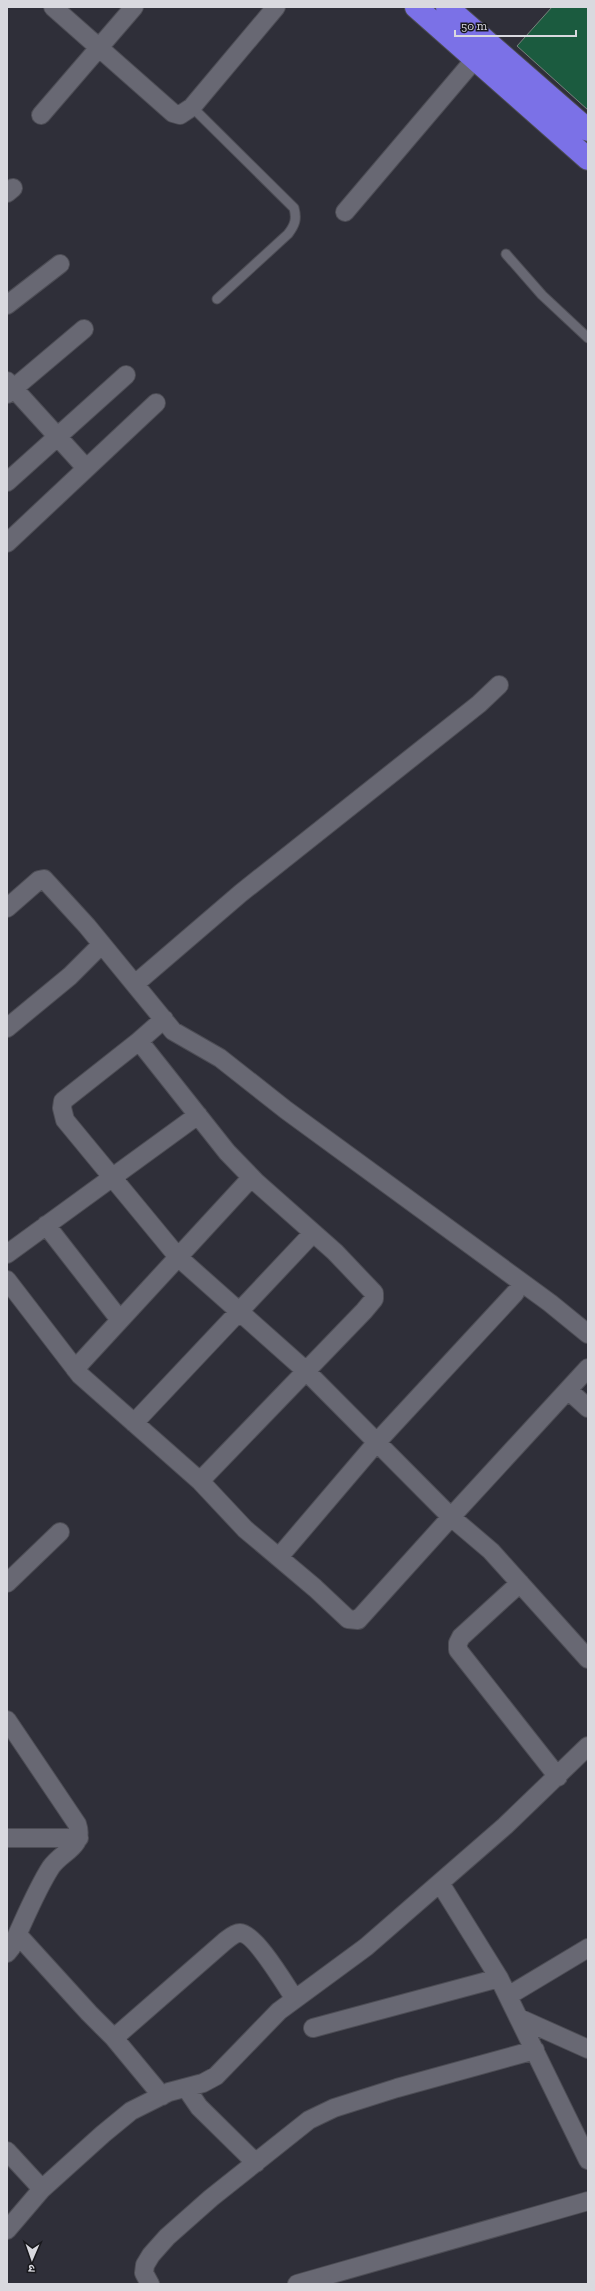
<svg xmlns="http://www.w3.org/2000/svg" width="595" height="2291" font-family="'Zilla Slab','Noto Sans Devanagari',serif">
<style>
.building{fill:#1b5b3f;stroke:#78837d}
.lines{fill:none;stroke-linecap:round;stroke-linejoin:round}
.lane-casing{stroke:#4d4d55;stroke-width:11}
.street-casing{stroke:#4d4d55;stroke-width:20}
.highway-casing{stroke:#4d4d55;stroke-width:24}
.lane{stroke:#686873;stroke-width:9}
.street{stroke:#686873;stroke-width:18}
.highway{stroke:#7b71e7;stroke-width:22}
</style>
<rect width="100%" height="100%" fill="#2f2f39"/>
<!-- building -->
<path class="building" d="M552,7h36v103l-71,-64z"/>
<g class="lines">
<defs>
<path id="lane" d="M192,107l102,101c3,11 1,17 -6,26l-71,65
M506,254l36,41 46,43"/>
<path id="street" d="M53,7l120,106 7,2 12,-8 84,-100
M41,115l93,-108
M7,193l6,-5
M345,212l130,-153
M7,305l53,-41
M7,381l79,87
M7,394l77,-65
M7,482l119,-107
M7,543l149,-140
M7,908l32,-28 5,-1 43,47 86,105 47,27 66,52 264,193 38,31
M135,984l106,-91 238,-189 20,-19
M164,1019l-25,22 88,111 29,30 79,70 39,41v6l-10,12 -164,170
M7,1028l63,-52 32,-32
M139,1041l-76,60 -1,7 3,12 113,137 127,113 146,147 137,-149
M46,1225l74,95
M7,1254l191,-139
M7,1280l73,95 120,106 45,48 70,59 33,31 10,1 93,-103 40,34 97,108
M75,1369l176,-191
M568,1390l20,18
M134,1423l179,-190
M279,1557l98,-115 138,-149
M7,1583l53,-51
M520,1583l-59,54 -3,6v7l100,127
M7,1720l70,104c8,23 -15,27 -26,43 -15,23 -28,56 -40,81l-4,5
M7,1838h72
M440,1883l59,95 89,182
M18,1935l71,78 25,25
M508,1996l80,-48
M519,2018l69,31
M313,2028l186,-50
M186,2088l13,19 57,56
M162,2096l-48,-58 110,-96c4,-3 10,-9 16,-9 15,0 46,53 55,66
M7,2151l35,38
M7,2230l35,-41 61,-55 28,-23 38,-19 34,-9 13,-7 63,-65 87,-64 139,-121 83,-80
M150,2284l-6,-11 1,-8 6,-10 16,-18 44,-39 98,-78 25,-12 63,-20 138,-38
M297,2284l291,-83"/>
<path id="highway" d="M416,7l172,152
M447,7l141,123"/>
</defs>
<!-- lane casing -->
<use href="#lane" class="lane-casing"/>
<!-- street casing -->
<use href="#street" class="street-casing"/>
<!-- highway casing -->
<use href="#highway" class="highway-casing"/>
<!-- lane -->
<use href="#lane" class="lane"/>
<!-- street -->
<use href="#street" class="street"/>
<!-- highway -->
<use href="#highway" class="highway"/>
</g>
<!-- border -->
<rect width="595" height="2291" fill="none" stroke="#d9d9df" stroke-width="16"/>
<!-- north arrow -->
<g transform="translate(32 2259) rotate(182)" stroke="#18181c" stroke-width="3" paint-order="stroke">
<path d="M0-3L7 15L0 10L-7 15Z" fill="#d9d9df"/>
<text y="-6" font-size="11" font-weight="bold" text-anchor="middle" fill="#d9d9df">उ</text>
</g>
<!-- scale -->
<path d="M455 30v6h121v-6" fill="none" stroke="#d9d9df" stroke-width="2"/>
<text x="461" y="30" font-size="12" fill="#d9d9df" stroke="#18181c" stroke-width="3" paint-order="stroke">50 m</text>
</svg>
